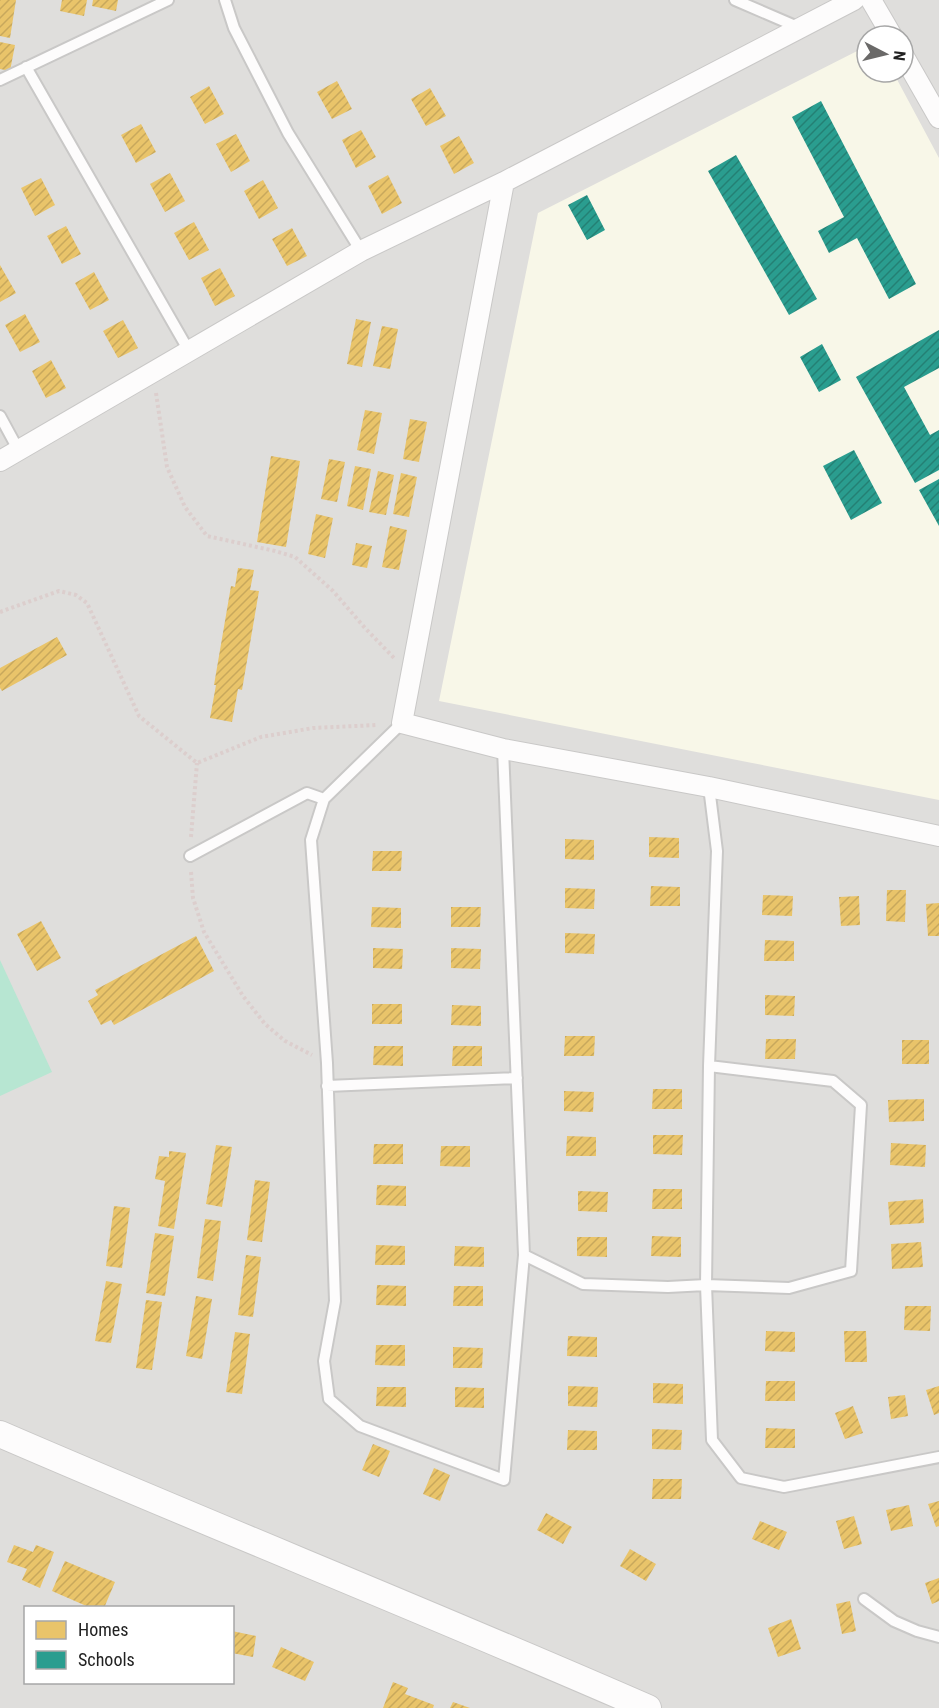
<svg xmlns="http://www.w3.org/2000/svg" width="939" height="1708" font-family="'Roboto Condensed',sans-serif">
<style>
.residential{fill:#dfdedc;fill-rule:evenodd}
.education{fill:#f8f7e8}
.pitch{fill:#b7e6d2}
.homes{fill:url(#homes-hatch)}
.schools{fill:url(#schools-hatch)}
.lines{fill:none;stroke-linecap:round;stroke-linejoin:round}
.service-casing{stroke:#c9c8c7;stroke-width:14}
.minor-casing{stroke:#c9c8c7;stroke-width:22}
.tertiary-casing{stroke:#c9c8c7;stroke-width:28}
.path{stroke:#dccecd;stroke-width:4;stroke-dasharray:3 3;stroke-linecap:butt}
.service{stroke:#fdfcfc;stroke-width:10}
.minor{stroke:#fdfcfc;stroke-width:20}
.tertiary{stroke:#fdfcfc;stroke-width:26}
</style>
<defs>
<pattern id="homes-hatch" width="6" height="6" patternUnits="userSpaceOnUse" patternTransform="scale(1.5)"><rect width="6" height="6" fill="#e9c46a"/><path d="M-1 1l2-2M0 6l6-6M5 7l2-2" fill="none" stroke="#c8a85c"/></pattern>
<pattern id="schools-hatch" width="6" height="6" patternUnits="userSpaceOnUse" patternTransform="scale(1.5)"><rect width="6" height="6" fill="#2a9d8f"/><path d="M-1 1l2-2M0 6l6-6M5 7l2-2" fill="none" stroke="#248074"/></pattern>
</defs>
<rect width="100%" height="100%" fill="#f0eeeb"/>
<!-- residential -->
<path class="residential" d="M0,0h939v1708h-939zM867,36h36v36h-36zM26,1608h206v74h-206z"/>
<!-- education -->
<path class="education" d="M867,46v26h26l46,86v642l-500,-99 99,-488z"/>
<!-- pitch -->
<path class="pitch" d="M0,960l52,112 -52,24z"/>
<!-- homes -->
<path class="homes" d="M0,0h16l-6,38 -10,-2z
M62,0h25l-3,16 -24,-5z
M93,0h25l-2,11 -24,-5z
M0,42l15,3 -5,26 -10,-2z
M337,81l15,28 -20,10 -15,-27z
M209,86l15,28 -19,10 -15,-27z
M430,88l16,28 -20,10 -15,-27z
M141,124l15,28 -20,11 -15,-28z
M361,130l15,27 -20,11 -14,-28z
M236,134l14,27 -19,11 -15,-28z
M459,136l15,27 -20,11 -14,-28z
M170,173l15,28 -20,11 -15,-28z
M388,175l14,28 -20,11 -14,-28z
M41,178l14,27 -20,11 -14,-28z
M263,180l15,28 -19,11 -15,-28z
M194,222l15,28 -20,10 -15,-27z
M66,226l15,28 -19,10 -15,-28z
M292,228l15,28 -20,10 -15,-27z
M0,265l16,28 -16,9z
M220,268l15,28 -20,10 -14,-28z
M94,272l15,28 -19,10 -15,-27z
M25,314l15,28 -20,10 -15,-27z
M356,319l15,3 -9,45 -15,-3z
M123,320l15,28 -20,10 -15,-27z
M382,326l16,3 -8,40 -17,-3z
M51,360l15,28 -20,10 -14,-27z
M365,410l17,3 -8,41 -17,-4z
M410,419l17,3 -8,40 -16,-3z
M271,456l29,5 -14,86 -29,-5z
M329,459l16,3 -8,40 -16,-3z
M355,466l16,3 -8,41 -16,-4z
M378,471l16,4 -8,40 -17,-3z
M401,473l16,4 -8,40 -16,-3z
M316,514l17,4 -8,40 -17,-4z
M390,526l17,4 -8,40 -17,-3z
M356,543l16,3 -5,22 -15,-3z
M238,568l16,2 -4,20 9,1 -17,99 -4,-1 -6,33 -22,-4 6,-33h-2l17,-99 4,1z
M57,637l10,18 -65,36 -2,-3v-20z
M649,837l30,1v20l-30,-1z
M565,839l29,1v20l-29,-1z
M373,851h29l-1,20h-29z
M651,886l29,1v19h-30z
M565,888l30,1 -1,20 -29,-1z
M887,890h19l-1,32 -19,-1z
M763,895l30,1 -1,20 -30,-1z
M859,896l1,29 -19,1 -2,-29z
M939,903v33h-11l-2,-32z
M372,907l29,1v20l-30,-1z
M451,907h30l-1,20h-29z
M41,921l20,37 -24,13 -20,-37z
M565,933l30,1 -1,20 -29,-1z
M196,936l18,35 -100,54 -3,-5 -10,5 -13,-24 10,-6 -3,-5z
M765,940l29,1v20h-30z
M373,948l30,1 -1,20 -29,-1z
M451,948l30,1 -1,20 -29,-1z
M765,995l30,1 -1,20 -29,-1z
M372,1004h30v20h-30z
M452,1005l29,1v20l-30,-1z
M565,1036h30l-1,20h-30z
M766,1039h30l-1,20h-30z
M902,1040h27v24h-27z
M374,1046h29v20l-30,-1z
M453,1046h29v20h-30z
M653,1089h29v20h-30z
M564,1091l30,1 -1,20 -29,-1z
M924,1099v22l-35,1 -1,-22z
M653,1135h30l-1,20 -29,-1z
M567,1136l29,1v19h-30z
M891,1143l35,2 -1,22 -35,-2z
M374,1144h29v20h-30z
M216,1145l16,2 -10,60 -16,-3z
M441,1146h29v21l-30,-1z
M169,1151l17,2 -12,76 -16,-3 7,-45 -10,-2 4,-23 10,1z
M255,1180l15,2 -8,60 -15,-2z
M377,1185l29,1v20l-30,-1z
M653,1189h29v20h-30z
M578,1191l30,1 -1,20 -29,-1z
M923,1199l1,24 -34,2 -2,-23z
M114,1206l16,2 -8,60 -16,-2z
M205,1219l16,2 -8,60 -16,-3z
M155,1233l19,3 -9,60 -19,-3z
M652,1236l29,1v20l-30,-1z
M577,1237h30v20l-30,-1z
M921,1242l2,25 -31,2 -1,-25z
M376,1245l29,1v19h-30z
M455,1246l29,1v20l-30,-1z
M246,1255l15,2 -8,60 -15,-2z
M106,1281l16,3 -11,59 -16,-2z
M377,1285l29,1v20l-30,-1z
M454,1286h29v20h-30z
M196,1296l16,3 -10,60 -16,-3z
M146,1300l16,2 -10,68 -16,-2z
M905,1306h26l-1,25 -26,-1z
M766,1331l29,1v20l-30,-1z
M844,1331h22l1,31h-22z
M235,1332l15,2 -8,60 -16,-2z
M568,1336l29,1v20l-30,-1z
M376,1345h29v21l-30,-1z
M453,1347l30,1 -1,20h-29z
M766,1381h29v20h-30z
M653,1383l30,1v20l-30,-1z
M568,1386l30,1 -1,20 -29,-1z
M939,1386v27l-5,2 -8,-25z
M377,1387h29v20l-30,-1z
M455,1387l29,1v20l-29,-1z
M905,1395l3,21 -17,3 -3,-22z
M853,1406l10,27 -18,6 -10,-26z
M766,1428l29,1v19h-30z
M652,1429l30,1 -1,20 -29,-1z
M568,1430l29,1v19h-30z
M373,1444l17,7 -11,26 -17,-7z
M434,1468l16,7 -10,26 -17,-7z
M653,1479h29l-1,20h-29z
M939,1501v25l-3,1 -8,-23z
M909,1505l4,21 -22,5 -5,-21z
M546,1513l26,14 -9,17 -26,-14z
M854,1516l8,28 -18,5 -8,-28z
M760,1521l27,11 -8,18 -27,-11z
M14,1545l19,7 3,-7 18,7 -14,36 -18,-8 5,-11 -20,-7z
M630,1549l26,15 -10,17 -26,-15z
M65,1561l50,21 -11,26h-13l-39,-17z
M939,1578v23l-7,3 -7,-21z
M850,1601l6,30 -14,3 -6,-30z
M791,1619l10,30 -23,8 -10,-29z
M232,1631l24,5 -3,21 -21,-4z
M281,1647l33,15 -9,19 -33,-14z
M393,1682l15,6 -3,6 29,11 -1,3h-50z
M453,1702l17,6h-20z"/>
<!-- schools -->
<path class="schools" d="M821,101l95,183 -27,15 -32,-61 -28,15 -11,-22 26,-14 -52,-100z
M736,155l81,144 -28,16 -81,-144z
M587,195l18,35 -18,10 -19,-35z
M939,330v38l-35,19 26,48 9,-5v40l-24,13 -59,-106z
M822,344l19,36 -22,12 -19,-35z
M854,450l28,53 -31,17 -28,-54z
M939,479v47l-20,-36z"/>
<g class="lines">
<defs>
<path id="service" d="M225,0l9,28 54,105 73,118
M735,0l65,28
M26,67l163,284
M0,80l168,-80
M0,416l19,35
M402,723l-78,76 -13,41 16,223 8,238 -11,60 5,38 31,27 144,54 20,-225 -21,-506
M709,787l8,64 -8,215 -3,219 6,155 29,38 43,9 155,-30
M190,856l117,-63 17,6
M327,1086l190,-8
M524,1255l59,29 85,3 38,-2 83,3 62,-17 10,-166 -28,-24 -124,-15
M864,1599l30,22 23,10 22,6"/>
<path id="minor" d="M871,0l21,36
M903,55l36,63
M504,182l-102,541 101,26 206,38 230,49
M0,461l361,-210 143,-69 350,-182"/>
<path id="tertiary" d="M0,1434c215,93 433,180 648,274"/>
</defs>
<!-- service casing -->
<use href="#service" class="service-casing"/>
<!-- minor casing -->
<use href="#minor" class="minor-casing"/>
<!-- tertiary casing -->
<use href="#tertiary" class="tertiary-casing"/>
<!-- path -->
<path class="path" d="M156,393l11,74 18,40 22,29 68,15 20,6 38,34 32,37 30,31
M0,612l59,-21 17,4 11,8 52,113 58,47 64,-26 52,-9 64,-3
M191,837l6,-74
M191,872l2,26 11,34 39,64 22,28 20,17 27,14"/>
<!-- service -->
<use href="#service" class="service"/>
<!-- minor -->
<use href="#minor" class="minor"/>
<!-- tertiary -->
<use href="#tertiary" class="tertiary"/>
</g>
<!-- legend -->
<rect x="24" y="1606" width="210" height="78" fill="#ffffff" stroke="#a7a7a7" stroke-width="1.5"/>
<rect x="36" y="1621" width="30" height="18" fill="#e9c46a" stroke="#a7a7a7" stroke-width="1.5"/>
<text x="78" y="1636" font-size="18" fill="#222222">Homes</text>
<rect x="36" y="1651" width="30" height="18" fill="#2a9d8f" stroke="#a7a7a7" stroke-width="1.5"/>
<text x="78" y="1666" font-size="18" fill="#222222">Schools</text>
<!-- north arrow -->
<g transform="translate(885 54) rotate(97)"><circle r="28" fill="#ffffff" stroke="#a7a7a7" stroke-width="1.5"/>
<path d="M0-4.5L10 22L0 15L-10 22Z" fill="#6a6968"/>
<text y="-9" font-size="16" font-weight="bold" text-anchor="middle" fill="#222222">N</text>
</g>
</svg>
